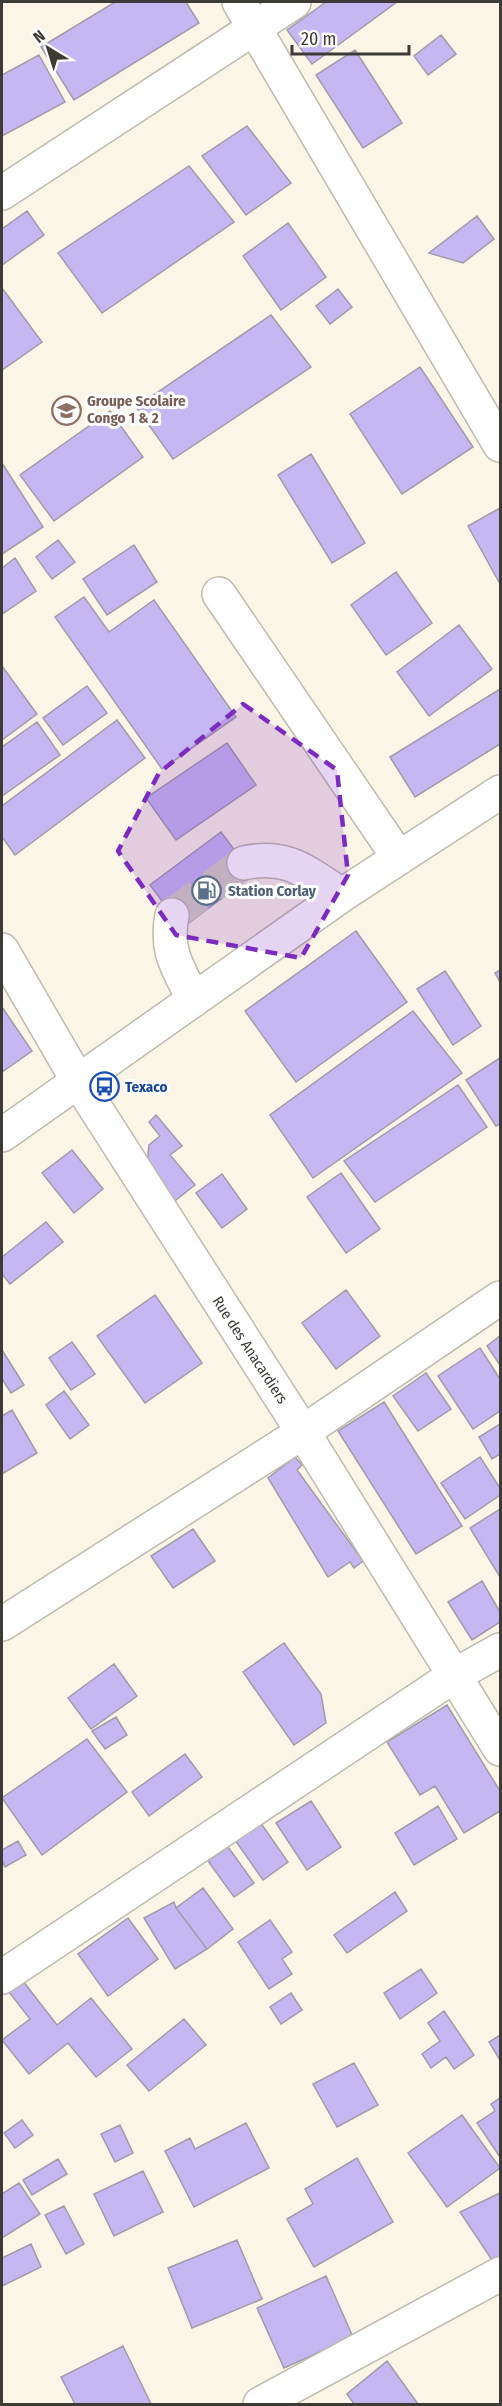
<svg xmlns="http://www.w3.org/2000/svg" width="502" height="2406" font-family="'Fira Sans Condensed',sans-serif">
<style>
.building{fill:#c5b7f2;stroke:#9f9ca9;stroke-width:1.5}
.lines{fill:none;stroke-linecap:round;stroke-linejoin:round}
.minor-tunnel{stroke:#d4d0c3;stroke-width:33;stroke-dasharray:33 16;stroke-linecap:butt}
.minor-casing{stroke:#bebaad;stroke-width:36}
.minor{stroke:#fff;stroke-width:33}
.marked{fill:#7b2cbf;fill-opacity:0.2;stroke:#7b2cbf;stroke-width:4.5;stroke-dasharray:12 8;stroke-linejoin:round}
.labels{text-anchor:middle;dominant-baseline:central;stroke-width:6;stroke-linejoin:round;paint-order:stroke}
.education-label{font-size:15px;font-weight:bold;fill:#785e54;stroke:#fff;text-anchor:start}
.service-label{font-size:15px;font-weight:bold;fill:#4e5e75;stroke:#fff;text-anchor:start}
.transit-label{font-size:15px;font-weight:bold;fill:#164399;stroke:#fff;text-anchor:start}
.street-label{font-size:15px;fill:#3d3b35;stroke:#fff}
</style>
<rect width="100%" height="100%" fill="#faf5e7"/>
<!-- building -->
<path class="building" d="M115,2h71l13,21 -125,77 -33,-53z
M326,2h71l-85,62 -25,-34z
M441,35l15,19 -28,21 -14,-19z
M355,50l47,73 -39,25 -47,-73z
M39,55l26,47 -63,34v-61z
M247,126l44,57 -45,32 -44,-59z
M189,166l45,56 -132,91 -44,-60z
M27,211l17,24 -42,30v-36z
M477,216l17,23 -31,24 -34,-10z
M288,223l38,54 -45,33 -38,-54z
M2,288l40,54 -40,28z
M338,289l14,18 -22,17 -14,-18z
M271,315l40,52 -138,92 -37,-52z
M420,367l53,80 -71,47 -52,-80z
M110,411l33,46 -89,64 -34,-46z
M311,454l54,89 -33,20 -54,-88z
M2,463l41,64 -41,27z
M500,508v76l-32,-58z
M58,540l17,22 -23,17 -16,-22z
M134,545l23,37 -50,33 -24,-36z
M15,558l21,33 -34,23v-46z
M396,572l36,51 -46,32 -35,-50z
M84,597l25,35 45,-32 82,117 -74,52 -107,-152z
M459,625l33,44 -63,47 -32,-44z
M2,666l35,48 -35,26z
M87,686l20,27 -44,32 -20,-27z
M500,689v55l-85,53 -25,-40z
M117,720l28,38 -130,97 -13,-18v-31z
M37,722l23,33 -58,41v-49z
M227,743l29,42 -80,55 -30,-42z
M221,832l32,43 -71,53 -32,-43z
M356,931l51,71 -111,80 -51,-71z
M500,970v12l-5,-9z
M445,971l36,55 -28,19 -36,-56z
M2,1007l30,44 -30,21z
M413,1011l49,62 -149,105 -43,-63z
M500,1058v66l-4,2 -30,-46z
M458,1085l29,42 -112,75 -31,-41z
M156,1115l26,31 -12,9 25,30 -24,19 -25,-29 3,-30 11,-9 -11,-14z
M72,1150l31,39 -29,24 -32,-40z
M341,1173l39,56 -34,24 -39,-56z
M222,1174l25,35 -25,19 -26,-35z
M46,1222l17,20 -53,42 -8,-10v-17z
M346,1290l34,46 -44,33 -34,-46z
M155,1295l47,68 -57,40 -48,-67z
M500,1336v29l-13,-19z
M72,1342l23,32 -24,16 -22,-32z
M480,1348l20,31v32l-27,18 -35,-53z
M2,1350l22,35 -13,8 -9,-14z
M426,1373l25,36 -33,22 -25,-35z
M64,1391l25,34 -19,14 -24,-34z
M384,1402l78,124 -46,28 -78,-123z
M12,1410l25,43 -35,21v-58z
M500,1424v30l-8,5 -13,-22z
M295,1457l7,8 -5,5 66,91 -9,7 -4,-6 -22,15 -60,-99z
M480,1457l20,31v7l-35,24 -24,-36z
M500,1509v68l-30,-49z
M193,1529l22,32 -42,27 -22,-32z
M482,1581l18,31v10l-28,18 -24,-38z
M284,1643l37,51 5,29 -32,22 -51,-73z
M114,1664l23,32 -46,33 -23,-31z
M447,1705l53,86v20l-36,22 -29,-47 -15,9 -33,-53z
M116,1717l11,18 -22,14 -13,-18z
M87,1739l40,53 -85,63 -40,-57z
M185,1754l17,23 -53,39 -17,-24z
M311,1801l30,46 -34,23 -31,-47z
M438,1806l19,33 -43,26 -19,-32z
M260,1822l28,40 -25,18 -28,-40z
M18,1841l8,14 -21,12 -3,-7v-10z
M228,1847l26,36 -20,14 -26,-36z
M203,1888l30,41 -26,20 -31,-41z
M395,1892l12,19 -60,42 -13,-18z
M174,1902l2,6 31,41 -32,20 -31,-51z
M128,1918l30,41 -50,37 -30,-42z
M270,1920l22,32 -10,7 10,15 -23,15 -31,-47z
M421,1969l16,24 -37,26 -16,-26z
M23,1981l34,44 34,-27 41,51 -36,28 -28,-34 -39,31 -27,-34 28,-21 -21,-27z
M291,1993l11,17 -21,14 -11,-17z
M444,2011l30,44 -20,14 -8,-12 -15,11 -9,-14 18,-13 -12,-18z
M184,2019l22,26 -57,46 -22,-26z
M500,2035v25l-11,-18z
M354,2063l24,42 -41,22 -24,-43z
M500,2098v59l-23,-34 18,-12 -4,-7z
M462,2115l38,53 -53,39 -39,-54z
M22,2120l11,15 -18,13 -11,-15z
M246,2123l23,45 -75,39 -29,-56 25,-13 5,11z
M120,2125l13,28 -18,9 -14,-28z
M357,2158l36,64 -79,45 -27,-48 26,-15 -8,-15z
M58,2159l9,15 -35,21 -9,-15z
M143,2171l20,41 -49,24 -20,-42z
M19,2183l21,31 -38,24v-44z
M500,2193v74l-2,2 -38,-57z
M64,2206l20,38 -18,10 -21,-39z
M237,2240l25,59 -70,29 -24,-60z
M31,2244l10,23 -39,19v-28z
M326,2276l27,61 -69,31 -27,-60z
M123,2346l28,58h-76l-14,-27z
M387,2361l31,43h-64l-7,-10z"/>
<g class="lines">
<!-- minor-tunnel -->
<path class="minor-tunnel" d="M172,915l72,-52"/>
<defs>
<path id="minor" d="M239,2l261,443
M2,193l292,-191
M219,594l180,264
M244,863c44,-10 63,10 98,32
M172,915c-7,37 6,53 22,85
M2,950l76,131 225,351 197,317
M2,1135l340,-240 158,-103
M2,1624l301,-192 197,-134
M2,1977l453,-302 45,-25
M260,2404l240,-130"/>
</defs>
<!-- minor casing -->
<use href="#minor" class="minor-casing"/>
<!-- minor -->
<use href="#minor" class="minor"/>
</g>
<!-- marked area -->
<path class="marked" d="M243,704l94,66 11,105 -47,83 -125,-23 -58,-84 41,-78z"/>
<!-- icons -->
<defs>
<symbol id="school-ring" viewBox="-11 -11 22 22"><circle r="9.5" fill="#fff" stroke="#8d6e63" stroke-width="1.5"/><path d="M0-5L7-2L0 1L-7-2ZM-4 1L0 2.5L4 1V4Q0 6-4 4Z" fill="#8d6e63"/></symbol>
<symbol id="fuel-ring" viewBox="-11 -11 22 22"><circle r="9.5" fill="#fff" stroke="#5c6f8a" stroke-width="1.5"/><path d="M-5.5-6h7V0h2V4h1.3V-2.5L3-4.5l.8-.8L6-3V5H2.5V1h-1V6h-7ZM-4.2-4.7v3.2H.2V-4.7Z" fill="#5c6f8a"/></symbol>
<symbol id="bus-ring" viewBox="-11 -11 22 22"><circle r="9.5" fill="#fff" stroke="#1a4fb4" stroke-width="1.5"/><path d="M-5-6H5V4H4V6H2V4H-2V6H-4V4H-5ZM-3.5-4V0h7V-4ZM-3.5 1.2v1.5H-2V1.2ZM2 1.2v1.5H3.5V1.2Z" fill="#1a4fb4"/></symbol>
</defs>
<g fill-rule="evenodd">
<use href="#school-ring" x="50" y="394" width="33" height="33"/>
<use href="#fuel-ring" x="190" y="874" width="33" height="33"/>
<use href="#bus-ring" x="88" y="1070" width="33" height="33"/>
</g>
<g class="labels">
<!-- education labels -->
<g class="education-label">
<text x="87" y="401">Groupe Scolaire<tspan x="87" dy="17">Congo 1 &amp; 2</tspan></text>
</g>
<!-- service labels -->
<g class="service-label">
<text x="228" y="891">Station Corlay</text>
</g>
<!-- transit labels -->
<g class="transit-label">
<text x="125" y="1087">Texaco</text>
</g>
<!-- street labels -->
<g class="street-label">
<text transform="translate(250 1350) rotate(57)">Rue des Anacardiers</text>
</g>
</g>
<!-- border -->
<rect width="502" height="2406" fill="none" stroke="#3d3b35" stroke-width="6"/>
<!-- north arrow -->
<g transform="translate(48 48) rotate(322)" stroke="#ffffff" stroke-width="4.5" paint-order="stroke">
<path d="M0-4.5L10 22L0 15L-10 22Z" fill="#3d3b35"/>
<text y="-9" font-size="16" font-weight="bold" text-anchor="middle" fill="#3d3b35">N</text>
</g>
<!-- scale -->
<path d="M292 45v9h117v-9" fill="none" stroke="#3d3b35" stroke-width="3"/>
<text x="301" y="45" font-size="18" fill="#3d3b35" stroke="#ffffff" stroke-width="4.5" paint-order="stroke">20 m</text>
</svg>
